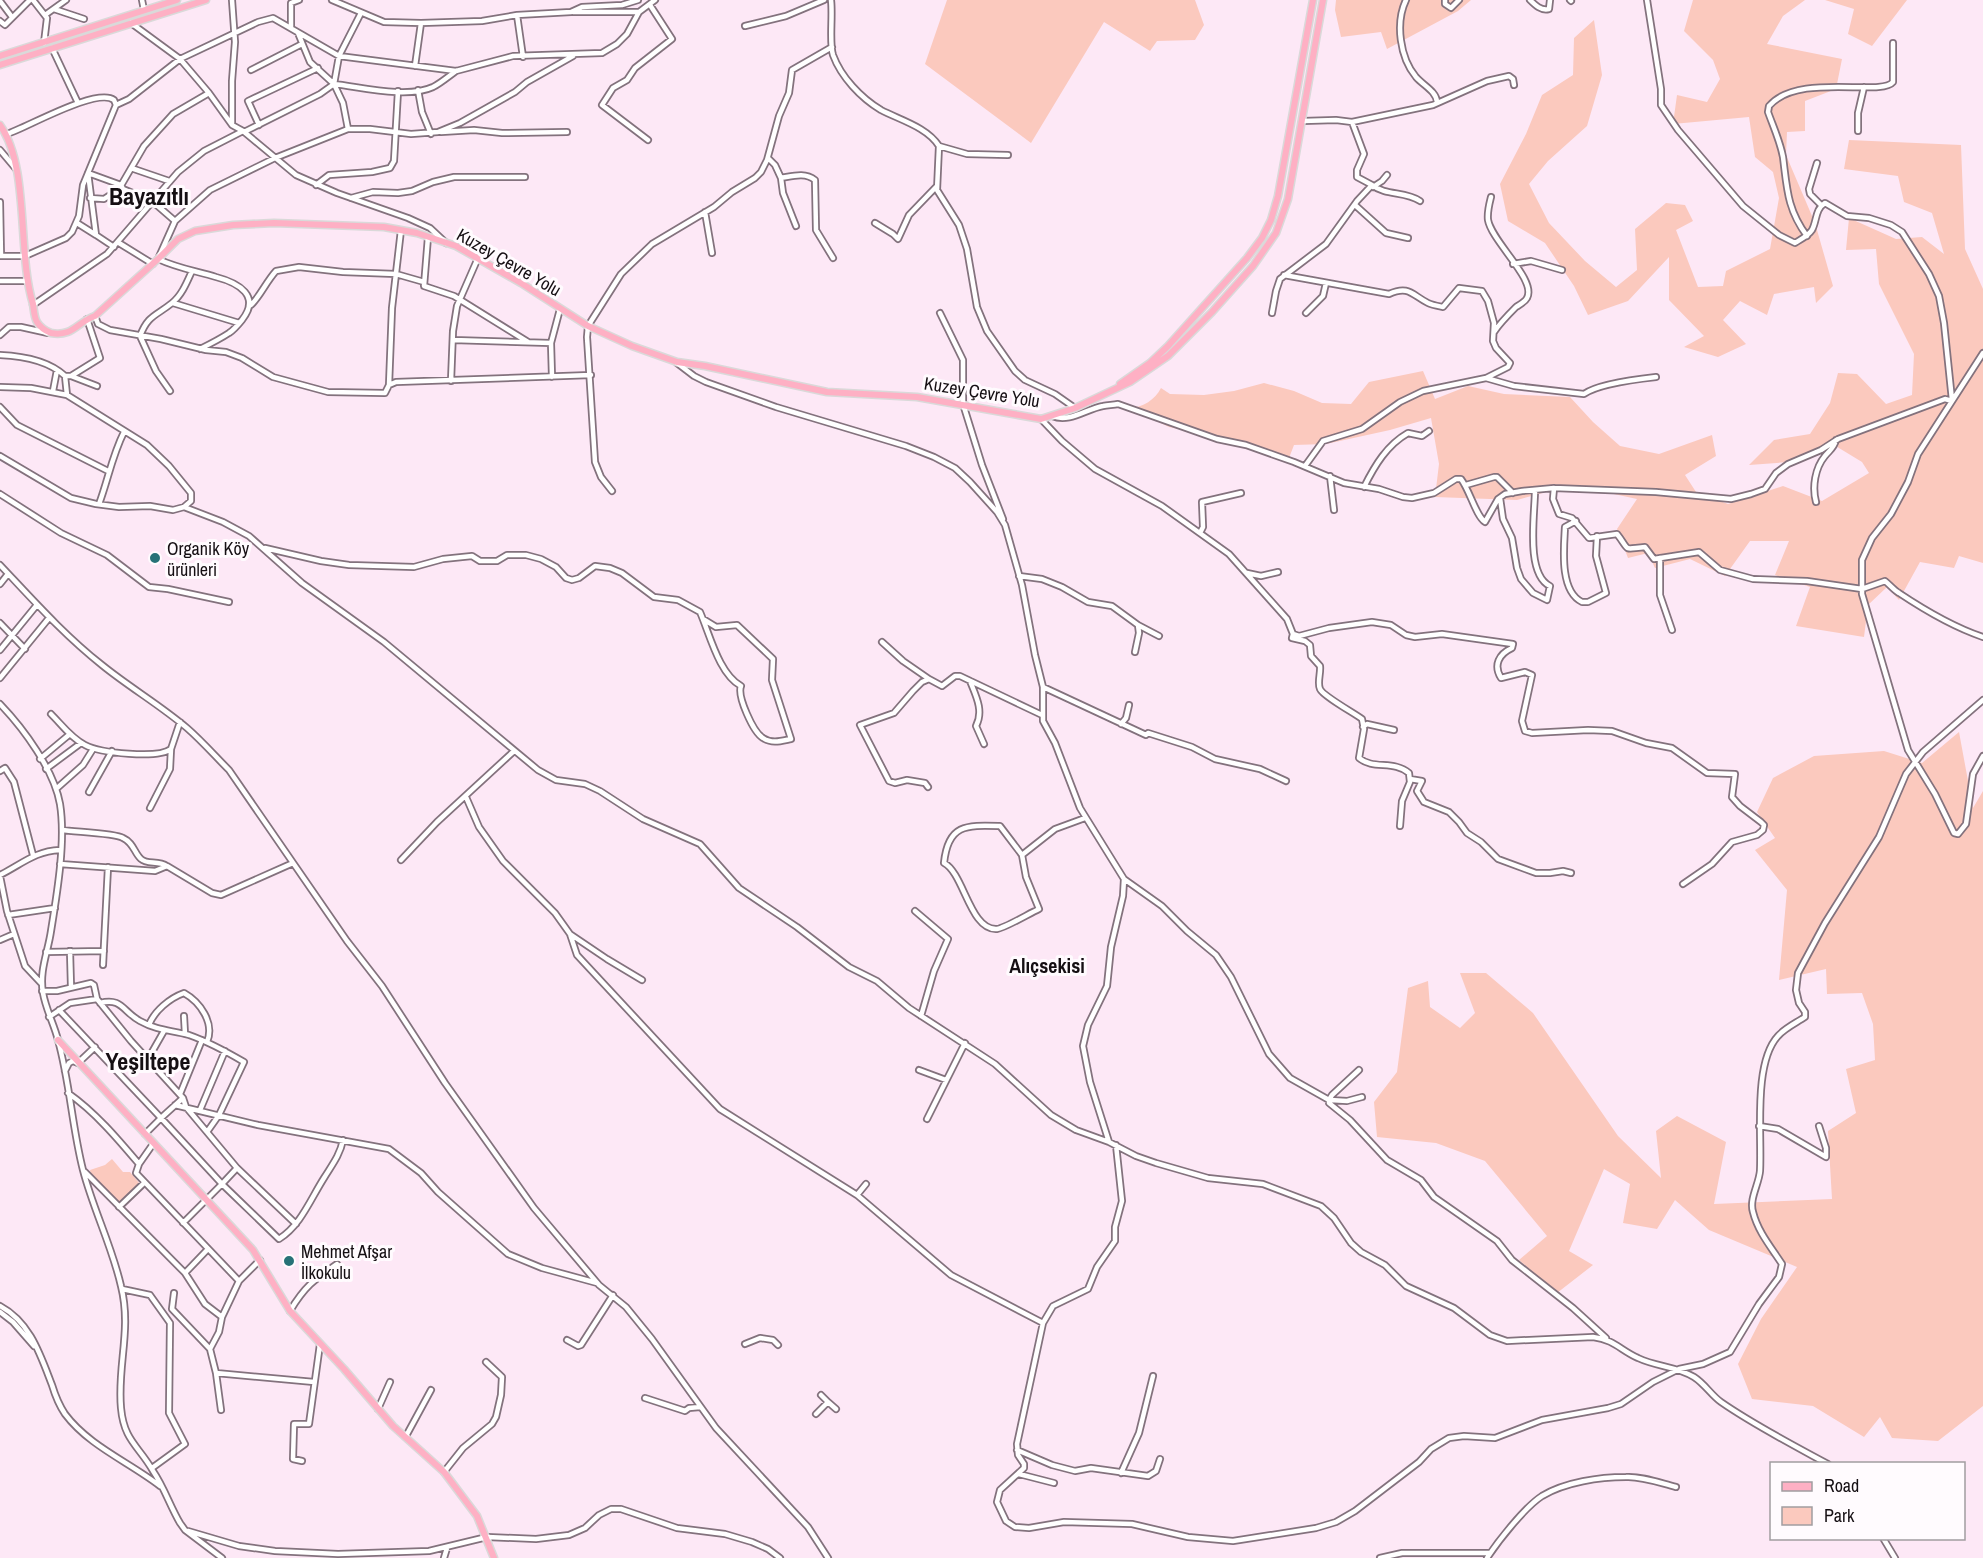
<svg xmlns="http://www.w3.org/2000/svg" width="1983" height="1558" font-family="'Archivo Narrow',sans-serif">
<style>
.green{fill:#fbc9be}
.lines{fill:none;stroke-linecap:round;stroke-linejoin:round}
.minor-casing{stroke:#83727d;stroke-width:8}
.major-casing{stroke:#dad9d9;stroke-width:9}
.minor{stroke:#fff;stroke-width:4.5}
.major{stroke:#feb0c4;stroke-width:6}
.poi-dot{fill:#277277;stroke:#fffbfe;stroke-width:2}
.labels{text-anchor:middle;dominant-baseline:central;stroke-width:6;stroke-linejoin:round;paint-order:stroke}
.street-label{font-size:18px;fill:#150f13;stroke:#fffbfe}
.poi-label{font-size:18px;fill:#150f13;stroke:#fffbfe;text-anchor:start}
.neighbourhood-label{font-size:20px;font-weight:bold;fill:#150f13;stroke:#fffbfe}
.district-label{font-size:24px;font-weight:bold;fill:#150f13;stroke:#fffbfe}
</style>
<rect width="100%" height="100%" fill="#fde8f6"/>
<!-- green -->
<path class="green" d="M947,0h248l9,25 -9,15 -38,1 -7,10 -46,-29 -73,121 -106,-79z
M1336,0h135l-13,11 -71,38 -6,-17 -40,5 -6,-27z
M1693,0h112l-22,16 -16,28 75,15 -6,30 -31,12v30l-18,1 -1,23 29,68 18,63 -17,17 -2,-16 -40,7 -7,21 -27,-14 -17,19 23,24 -28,13 -34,-10 20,-11 -35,-36v-43l-41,44 -40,14 -14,-29 -29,-43 -37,-22 -8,-37 26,-50 16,-39 31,-20 1,-37 20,-18 8,55 -15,51 -39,35 -19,23 20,39 36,38 31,26 21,-17 -2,-41 31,-26 19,2 8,16 -17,9 22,57 25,-1 3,-15 44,-22 9,-51 -6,-26 -18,-15 -6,-40 -76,7 4,-29 30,7 13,-23 -7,-19 -29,-29z
M1825,0h82l-35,46 -24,-12 6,-25z
M1849,140l112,5 4,104 18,40v274l-24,-7 -5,12 -34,-6 -21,38 -12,-13 -19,18 -4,32 -68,-11 14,-39 -35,-12 14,-34h-39l-25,35 -35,-17 -35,9 -7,-15 -20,5 -11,-29 20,-30 -65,-14 -55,15 -82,-3 4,-33 -8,-46 -41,12 -64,14 -32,1 -5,13 -48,-16 -72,-15 -39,-19c13,-1 25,-8 31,-20l9,6 34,1 30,-4 30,-8 30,8 28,12 29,1 18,-22 54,-11 12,28 33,-13 36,8 66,3 23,25 27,24 39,8 53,-19 4,21 -31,19 11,17 32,12 55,-18 39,15 47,-28 -7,-11 -28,-17 -31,16 -54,4 25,-25 36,-6 20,-31 8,-30 19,1 29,30 26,-9 2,-41 -35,-70 -3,-35 -30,1 3,-32 47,21 26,-2 22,17 -12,-41 -28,-11 -6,-26 -54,-7z
M1959,732l14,76 10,-17v615l-45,35 -46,-3 -12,-21 -16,20 -51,-31 -61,-7 -14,-35 23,-45 36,-52 -88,-37 -34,-30 -18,29 -34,-6 7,-39 -26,-15 -35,82 24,14 -36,28 -38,-33 28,-24 -62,-75 -49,-18 -59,-6 -3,-35 23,-30 11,-84 20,-7 2,26 30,21 15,-15 -15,-40h26l47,40 85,123 43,42 -5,-47 21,-15 49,26 -12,62 118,-5 -4,-68 28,-18 -10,-44 29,-9 -2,-36 -11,-31 -35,1 -1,-25 -47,11 8,-90 -32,-40 20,-12 -18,-26 16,-34 41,-22 70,-5 38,12z
M112,1159l11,13h7l10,12 -21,18 -28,-27 -1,-5 15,-5z"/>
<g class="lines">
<defs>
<path id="minor" d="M33,0l14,18 -3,25
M142,0l2,10
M232,0l3,42 -3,39v42
M332,0l52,22 37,1 61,-2 35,-6 54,-3 11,-5 40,-2 16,-5
M831,0c2,16 -2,43 2,55 8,22 28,43 48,55 19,10 46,17 58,36l-2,44 22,35 8,24 10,58 10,24 28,40 10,9 30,14 20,14
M1406,0c-11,23 -6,58 10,77 8,9 20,14 21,25
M1445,0v4l6,4 8,-8
M1530,0c5,5 11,11 19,9l1,-9
M1570,0l1,1
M1647,0l14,89v16l17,25 65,76 36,29 16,8c6,-4 13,-7 17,-13 5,-9 3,-21 13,-27l22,13 22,2 22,7 11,7 27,42 10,22 5,27 8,77
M0,1l12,16
M54,9l30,10
M573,12h66l16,-12
M45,15l21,-15
M517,15l6,42
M0,21l5,4 25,-25
M131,23l49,36 29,34 23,32 11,6 53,44 41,18 71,25 22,10 16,15
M745,26l41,-10 38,-16
M291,27v-24l8,-3
M298,33l12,29 24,22 9,19 5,26
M52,48l26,55
M415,66l6,-43
M251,70l51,-26
M334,84l5,-28 22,-43
M418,90l4,22 9,22
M1303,121l33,-1 16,2 81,-17 54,-24 22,-5 4,3 1,6
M259,125l-11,-24 70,-33
M1858,131v-18l6,-26
M244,132l76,-38 14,-10c27,3 73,15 99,3 8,-4 16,-11 23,-16
M441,132l33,-2 28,3 65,-1
M7,134c21,-7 90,-47 107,-34l2,5
M648,140l-46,-35 11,-17 14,-8 8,-12 37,-29 -22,-34
M939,146l28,8 41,1
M0,150l16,19
M768,158l7,7 6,13c12,-2 24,-6 34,2l1,50 17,28
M1817,163l-8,26 1,5 11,11
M131,168l38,13
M781,178l2,15 13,33
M316,185l13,-10 43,-3 18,-4 4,-7 4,-70
M1372,185c14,11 33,6 48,16
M1373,187l9,-6 5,-6
M1491,197c-2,8 -4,15 -3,23 4,22 49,60 39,78 -2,4 -8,7 -11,9 -8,8 -16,16 -22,25
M90,198l14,1 15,-10 25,-43 29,-32 36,-21
M351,198l22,-6 25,1 14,-2 21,-9 21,-5h71
M0,202l1,54
M1355,205l31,28 22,5
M705,212l7,41
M77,223l19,12
M875,223l18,11 5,5 11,-24 27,-28
M1807,236c-20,-27 -20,-48 -24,-79 -3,-16 -10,-31 -15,-45l1,-6c29,-34 112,-9 124,-24v-39
M428,237l-4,49 30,10 74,46
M119,243l34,21
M114,247l-18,-12 -8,-62 33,12 2,4 29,12 23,20
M0,256h25l41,-18 6,-6 7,-16 4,-31 33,-80 13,-6 51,-40 78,-37 15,-4 66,38 117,15 57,-15 89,-3 15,-9 10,-10 12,-22
M1513,264l18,-3 31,9
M1284,275l105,19c20,-9 23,1 39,9 4,2 10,3 15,4l16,-19 23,3 6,10 6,22 -1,18 3,7 14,15 -2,4 -22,11 -63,13 -23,11 -38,27 -39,12 -18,25
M0,281h26
M173,303l66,20
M33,305l74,-51 71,-82 26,-21 39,-20
M251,305c10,-10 15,-23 25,-34l23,-4 44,5 53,2 28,8
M940,313l23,47v44l19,61 21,54
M1272,313l4,-22 4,-12 46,-35 31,-43 15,-16 -15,-8v-7l7,-16 -12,-32
M1306,313l17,-17 3,-13
M95,316l3,8 12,6 51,9 45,11 20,2 16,6 31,19 55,15 57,1 4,-8 7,-3 195,-7
M0,335l9,-8h12l27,6
M453,340l98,3
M200,349c10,-5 20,-10 29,-16 5,-3 9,-8 13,-13 19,-24 -3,-37 -26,-43 -20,-6 -39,-9 -58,-18l17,-38 35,-31 65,-32 73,-29h22l41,5 27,-2 22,-9 55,-31 12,-10 46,-26
M1983,353l-65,101 -10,28 -17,32 -19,24 -10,22v34l46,156 27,44 19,39 4,1 8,-10 7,-50 10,-18
M0,355c22,1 48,5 65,21l2,19
M677,363l17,13 12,6 70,25 130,39 28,11 21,11 15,14 27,30 8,13 17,60 13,70 8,32v34l12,22 25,65 44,71 -1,17 -12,51 -4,39 -19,39 -5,21 7,36 19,60
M65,376h6l29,-18 -13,-39
M71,376l26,10
M552,377l-1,-34 9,-34
M1486,378l28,8 70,8c14,-10 54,-15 72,-17
M451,381l2,-50 4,-25 21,-48
M389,385l3,-77 9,-78
M0,387l31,1 36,7 80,50 22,21 22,27v8l-7,6
M53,391l4,-21
M170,391l-14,-20 -16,-35c8,-21 16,-20 32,-33 10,-8 15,-21 20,-32
M0,407l17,18 91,46
M1052,416c18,7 34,-7 51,-10 5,-1 10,-1 15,-2l99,35 29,6 48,17 50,21 35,6 24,8 9,1 22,-5 22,-14h5c9,12 15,37 24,43l13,-23 7,-5 17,-3 32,-3 102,4 75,7 20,-5 14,-5 11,-16 12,-9 33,-14 17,-11 107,-40 7,2
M1041,419l21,22 33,28 67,37 67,48 58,65 6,15 6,2 30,-8 43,-6 19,3 15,10 9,2 27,-3 71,10 -1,4c-13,6 -19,17 -11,30l24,-6 7,3 -10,46 3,10 7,2 56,-3 24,1 34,12 26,5 35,25 28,1 -3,23 8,9 21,16 3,3 -1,5 -6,5 -25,7 -20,22 -29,20
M0,456l71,42 25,6 23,3 31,-1 23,4 11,-3 39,15 26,14 53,47 82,59 154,128 18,10 29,4 15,7 43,28 57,25 39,44 58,39 52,40 28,14 32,27 86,56 56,51 25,15 33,12 27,14 20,7 52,15 55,6 58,22 13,12 17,25 10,9 24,13 21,21 48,22 36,27 17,6 86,-4c22,3 27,13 45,21 19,9 38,8 56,19 11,7 17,18 27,25 33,23 70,42 107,62
M1330,476l4,34
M1466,485l28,-8h3l16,16
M1364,487c11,-22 23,-42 44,-54l14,3 7,-5
M1554,488l-1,11 6,15 13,4 17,20 28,-4c14,18 5,15 28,13l9,12 45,-7 21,18 33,9 54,2 55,8 23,-8c5,4 9,9 14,12 27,18 54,34 84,44
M612,491l-11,-14 -6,-15 -8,-125 1,-11 33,-52 31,-30 62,-37 18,-15 23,-14 6,-6 6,-12 12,-44 10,-23 3,-23 40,-23
M0,494l61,39 46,22 42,32 19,2 61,13
M1500,498l3,21 9,19 5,30 4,11 12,14 14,7 3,-14c-25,-12 -15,-73 -15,-96
M1816,502c-4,-15 -1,-34 9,-46 5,-6 9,-8 11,-16
M99,504c9,-24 13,-48 25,-72
M1576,521l-11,6c-1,20 -6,64 17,75h6l18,-9 -10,-37 1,-20
M1200,533l3,-6 -1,-25 39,-9
M265,548l56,13 28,4 65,2 29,-8 29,-3 8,5h17l10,-6h19l15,4 15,8 10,11 6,2 7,-2 16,-12 15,2 12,5 32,24 24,3 22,12c10,23 19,62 41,74 -4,10 12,46 22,52 9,6 18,3 28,1l-19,-59 1,-21 -36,-34 -21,2 -13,-8
M1660,558v37l12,35
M0,565c33,35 64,70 102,100 27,22 58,40 85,63 15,13 28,28 42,42l118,171 35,45 63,97 89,125 65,77 27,22 26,32 64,89 92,99 20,31
M1247,573l14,3 17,-4
M1019,576l23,3 20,8 26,15 24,4 26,19 1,8 -4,19
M0,584l8,-10
M0,623l25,26
M1138,625l21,11
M1293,634l-1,4 13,3 5,4 1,11 9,10c1,7 -3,17 0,23 3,7 34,24 42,30l2,10 -5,29c14,12 35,2 50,15l1,9 -8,19 -2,25
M882,642l21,19 26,18
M0,650l36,-44
M0,678l49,-60
M970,681c6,15 14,30 6,45l8,18
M1043,687l103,48 2,-2 44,14 23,12 45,10 26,12
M0,704c24,25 54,66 60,100 6,37 -3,90 -9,127 -3,21 -12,40 -8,62 3,17 11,31 15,47 12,43 14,87 25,130 10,39 29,76 38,116 11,44 -4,79 0,122 3,33 18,38 32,63 11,16 17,35 27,52l5,7 37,28
M51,714c11,11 20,24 34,31 15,8 73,14 86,4l9,-27
M1121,724l5,-6 3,-13
M1363,727l4,-3 27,6
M40,759l30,-25
M46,769l35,-26
M0,771l5,-3 9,14 19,73
M1410,779l12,2 -5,10 7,11 25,10 10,10 8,11 14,9 17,17 38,14h14l13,-2 8,2
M928,787l-3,-4 -18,-3 -12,3 -6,-2 -29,-56 34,-12 19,-22 9,-9 7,-3 13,7 13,-10h5l82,39
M56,789l27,-24 10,-16
M89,792l23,-41
M466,797l13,30 24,34 52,52 15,21 7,21 143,154 137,86 94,80 92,48
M150,808l20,-39 1,-20
M1000,826l22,29 4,22 13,32c-9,4 -34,19 -42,20 -27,2 -33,-56 -53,-66 4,-39 22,-38 56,-37z
M62,830c12,2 52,3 61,8 11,5 11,15 18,21 6,6 17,1 26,7
M1022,855l33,-26 30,-11
M401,860l36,-38 77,-71
M60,864l95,7 12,-5 45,27 9,2 72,-32
M0,875c22,-11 35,-24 60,-25
M0,876l7,35 18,55 16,17
M1124,879l38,27 25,25 29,24 15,22 38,77 21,24 39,22 3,-5 27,-25
M915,911l33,28 -14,32 -13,45
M8,915l47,-7
M570,934l37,25 35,21
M0,940l14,-6
M70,951l1,36
M46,952l58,-1
M103,965l5,-98
M42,991h15l34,-8 3,2 3,14
M100,1003c22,-6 23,9 40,18 18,10 31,9 49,14 20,7 38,17 55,27l-25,53 -12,17
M59,1010l102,108 22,-20
M184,1016l1,18
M49,1017l21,-14 27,-4 34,42 52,57 3,9 51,61 59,56
M149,1025c5,-14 21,-27 35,-32 16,9 31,30 23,49
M148,1059l16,-28
M919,1070l27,10
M65,1071l4,-8 4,-2 5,2 17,-16
M68,1093c27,19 49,45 71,71l-3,9 103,108 21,-21
M180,1094l22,-54
M1329,1100v3l21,17 37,40 34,20 13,17 63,44 15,19 61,48 33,30
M1330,1100l17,1 15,-4
M175,1105l83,20 131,24 32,24 17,19 70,62 34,14 55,15
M200,1110l25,-59
M927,1119l38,-76
M1759,1126l19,3 48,28v-9l-7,-22
M145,1134l16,-16 61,66 15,-16
M1116,1145l6,56 -7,26v14l-18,26 -9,22 -35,17 -10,17 -26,121 1,11 6,9v4l-24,22 -3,12 9,19 9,6 14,1 35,-6 68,2 56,13 45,4 83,-13 20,-6 19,-11 64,-49 12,-13 18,-11 15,-2 31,2 47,-18 66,-12 13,-4 32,-22 26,-13 24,-5 27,-12 29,-48 20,-27 3,-13c-11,-17 -24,-32 -29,-52 -4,-13 6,-28 7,-41 2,-36 -7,-108 18,-135 7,-8 18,-13 27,-19v-5l-6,-9 -3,-13 2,-17 27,-50 54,-86 27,-63 17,-22 60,-52
M139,1164l14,-20
M85,1172l100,101 20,31 17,13
M857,1195l9,-11
M119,1207l25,-24
M183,1223l39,-39 57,55c22,-14 31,-39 45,-61 8,-13 16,-23 19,-38
M185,1273l23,-24
M122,1289l28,6 20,28 -1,90 16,31 -33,24
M174,1293l-2,16 38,40
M0,1306c30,16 40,48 52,79 3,10 7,20 13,29 24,32 64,48 95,72
M290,1311c15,-25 24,-31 47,-47
M0,1312l13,10 21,24
M567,1340l11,6 3,-1 32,-50
M745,1344l15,-6 13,2 5,5
M216,1373l98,9
M645,1398l40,13 4,-3 11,-1
M828,1402l8,7
M378,1409l12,-27
M221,1410l-5,-37 -6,-24 9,-17 3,-15 17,-36
M816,1414l12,-12 -7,-7
M406,1436l25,-46
M1017,1450l35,15 23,6 16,-3 57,8 8,-5 4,-12
M302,1461l-9,-2 1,-35h15l11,-80
M444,1472l19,-24 29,-24 4,-7 5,-22 1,-18 -16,-15
M1121,1473l18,-40 14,-57
M1019,1474l35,9
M188,1531l51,15 36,5 63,3 91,-3 58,-14 49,2 33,-4 16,-7 14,-13 12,-6h10l56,19 48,6 27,8 16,7 12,9
M1883,1538l12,20
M444,1558l3,-10
M1380,1558l22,-5h88
M1487,1558c12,-18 38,-51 55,-62 23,-14 58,-19 84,-19 16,-1 34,6 50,10"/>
<path id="major" d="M0,56l177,-56
M0,65l206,-65
M0,125c30,42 17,128 33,179 1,6 1,13 4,18 3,5 9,9 14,11 22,4 26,-11 44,-17l63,-57 20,-20 17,-8 38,-6 41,-2 110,4 33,6 39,13 65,37 67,43 44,20 45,16 28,4 122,26 90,5 124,22 34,-11 55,-26 38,-26 44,-44 41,-46 23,-33 12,-34 35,-199
M1120,384l30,-21 18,-17 79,-88 15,-20 9,-18 7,-24 35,-196
M58,1040l195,210 37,61 54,58 49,57 51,46 33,44 17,42"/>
</defs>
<!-- minor casing -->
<use href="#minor" class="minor-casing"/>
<!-- major casing -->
<use href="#major" class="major-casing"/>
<!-- minor -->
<use href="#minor" class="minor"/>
<!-- major -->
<use href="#major" class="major"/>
</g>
<!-- markers -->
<g class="poi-dot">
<circle cx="155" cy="558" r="6"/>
<circle cx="289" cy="1261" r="6"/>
</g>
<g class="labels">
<!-- street labels -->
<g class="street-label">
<text transform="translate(509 262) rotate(30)">Kuzey Çevre Yolu</text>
<text transform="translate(982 392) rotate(9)">Kuzey Çevre Yolu</text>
</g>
<!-- poi labels -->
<g class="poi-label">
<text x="167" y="548">Organik Köy<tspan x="167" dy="21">ürünleri</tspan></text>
<text x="301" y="1251">Mehmet Afşar<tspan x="301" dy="21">İlkokulu</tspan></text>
</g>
<!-- neighbourhood labels -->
<g class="neighbourhood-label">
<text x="1047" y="965">Alıçsekisi</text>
</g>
<!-- district labels -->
<g class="district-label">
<text x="149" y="196">Bayazıtlı</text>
<text x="148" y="1061">Yeşiltepe</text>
</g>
</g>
<!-- legend -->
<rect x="1770" y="1462" width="195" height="78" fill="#fffbfe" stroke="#a19da0" stroke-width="1.5"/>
<rect x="1782" y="1482" width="30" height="9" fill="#feb0c4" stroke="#a19da0" stroke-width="1.5"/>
<text x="1824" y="1492" font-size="18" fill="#150f13">Road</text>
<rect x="1782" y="1507" width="30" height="18" fill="#fbc9be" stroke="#a19da0" stroke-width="1.5"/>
<text x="1824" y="1522" font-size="18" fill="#150f13">Park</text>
</svg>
